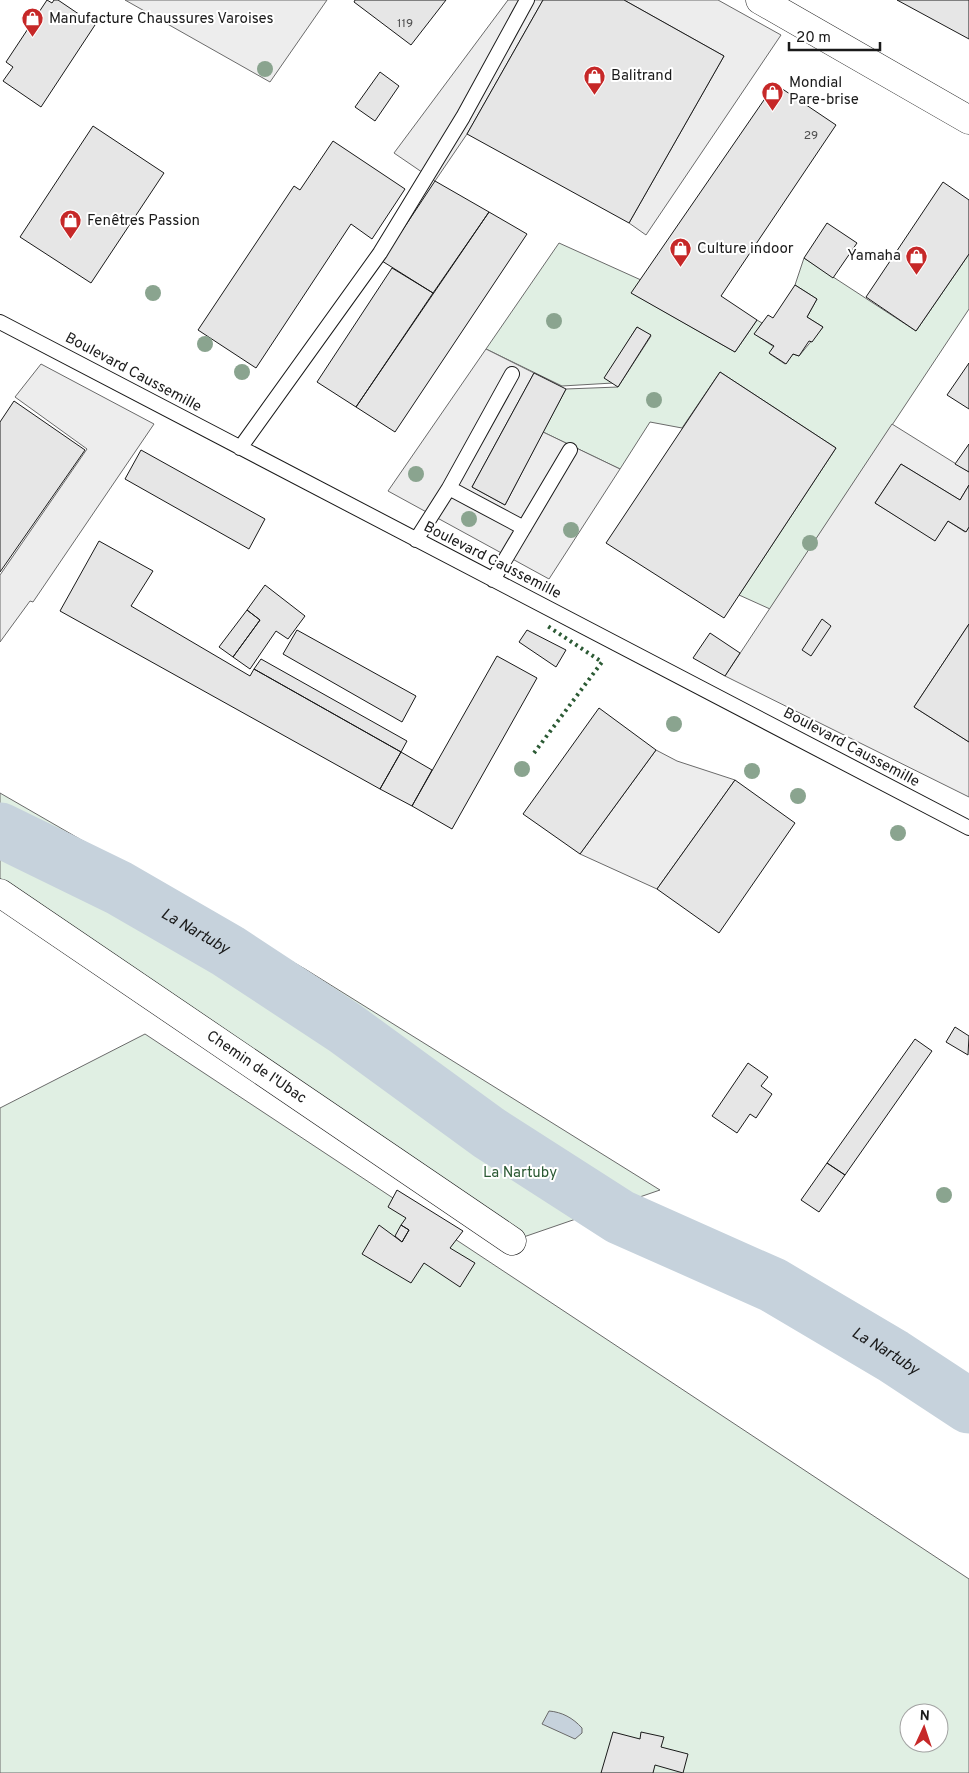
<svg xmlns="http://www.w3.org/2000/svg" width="969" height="1773" font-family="Overpass,sans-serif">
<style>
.green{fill:#e0efe3;stroke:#6a6a6a;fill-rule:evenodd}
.parking{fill:#ededed;stroke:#6a6a6a}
.water{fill:#c6d2dc;stroke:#6a6a6a}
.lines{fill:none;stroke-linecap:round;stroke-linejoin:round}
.river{stroke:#c6d2dc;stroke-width:55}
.building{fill:#e6e6e6;stroke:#1a1a1a}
.lane-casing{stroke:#1a1a1a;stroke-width:16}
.street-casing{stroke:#1a1a1a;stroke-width:29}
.secondary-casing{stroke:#1a1a1a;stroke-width:29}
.lane{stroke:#fff;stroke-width:14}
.street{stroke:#fff;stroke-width:28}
.secondary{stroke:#fff;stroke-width:28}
.hedge{stroke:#2b5a34;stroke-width:4;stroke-dasharray:2.5 4;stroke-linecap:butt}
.tree{fill:#8aa48f}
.labels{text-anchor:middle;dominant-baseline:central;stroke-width:4;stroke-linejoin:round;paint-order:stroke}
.number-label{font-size:12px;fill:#4d4d4d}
.poi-label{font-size:15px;fill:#1a1a1a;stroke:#fff;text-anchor:start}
.street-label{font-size:15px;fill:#1a1a1a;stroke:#fff}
.park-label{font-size:15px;fill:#2b5a34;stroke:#fff}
.water-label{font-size:16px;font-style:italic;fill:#1a1a1a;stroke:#fff}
</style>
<rect width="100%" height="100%" fill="#fff"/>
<!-- green -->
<path class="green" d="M559,243l82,37 -9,13 103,59 22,-32 5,3 -7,11 19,13 -4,7 15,10 8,-10 6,2 24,-29 -16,-10 10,-18 -22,-14 9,-27 112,73 53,-77v55l-199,300 -31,-14 97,-147 -116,-76 -38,56 -32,-6 -30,47 -77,-37 23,-43 52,-2 33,-51 -14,-9 -32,51 8,5 -51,3 -76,-37z
M0,793l305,176 355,221 -148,51 -512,-348z
M145,1034l824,545v194h-969v-665zM909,1713h30v30h-30z"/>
<!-- parking -->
<path class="parking" d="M125,0h202l-57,82z
M508,0h35l-76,134 -32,47 -41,-28z
M624,0h94l63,35 -135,200 -17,-12 95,-167z
M486,349l48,24 -62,114 33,18 38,-73 77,37 -71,110 -161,-88z
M41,364l113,60 -121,178 -3,-1 -30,41v-67l87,-126 -72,-52z
M892,424l77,48v13l-9,15 -59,-36 -26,39 60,37 13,-19 17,11 4,-5v97l-55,83 55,35v55l-244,-121z
M656,750l21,11 58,19 -78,109 -77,-35z"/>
<!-- water -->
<path class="water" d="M549,1711c13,1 24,7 33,17v5l-7,6 -33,-15z"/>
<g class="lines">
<!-- river -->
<path class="river" id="s1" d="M0,830l119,58 109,63 117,77 144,105 131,84 153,68 120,71 76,50"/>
</g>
<!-- building -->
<path class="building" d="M47,0l5,3 2,-3h4l37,25 -54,82 -38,-26 10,-14 -7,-5z
M355,0h91l-35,45 -57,-43z
M543,0h81l100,56 -95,167 -162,-89z
M897,0h72v39z
M380,72l19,14 -24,35 -20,-14z
M775,84l61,41 -115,171 36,24 -22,32 -104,-59z
M93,126l71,47 -73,110 -71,-46z
M333,141l72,48 -33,50 -21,-15 -95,144 -58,-38 96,-144 6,4z
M435,181l54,31 -56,81 -51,-32z
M943,182l26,18v54l-53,77 -50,-34z
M489,212l38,22 -132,198 -39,-25z
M827,223l30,20 -24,35 -29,-20z
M392,268l41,25 -77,114 -39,-25z
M795,285l22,14 -10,18 16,10 -11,15 -3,-1 -10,15 -6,-2 -7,10 -17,-11 5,-7 -20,-12 14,-19 5,3z
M637,327l14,8 -33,52 -14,-9z
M969,363v46l-22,-14z
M720,372l116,76 -112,170 -118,-75z
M534,373l32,16 -61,116 -33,-18z
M14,401l71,49 -85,122v-150z
M969,444v28l-14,-8z
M141,450l124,69 -16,30 -124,-70z
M901,464l59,36 9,-15v42l-3,5 -18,-11 -13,20 -60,-38z
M99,541l54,30 -22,35 119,70 4,-7 147,83 -21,37 -320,-178z
M265,585l40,31 -17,23 -12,-8 -26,38 -17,-12 27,-37 -13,-10z
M247,610l13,10 -27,37 -14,-10z
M822,619l9,7 -20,30 -9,-6z
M969,624v118l-55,-35z
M297,630l119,66 -14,26 -119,-68z
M527,630l39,20 -10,17 -37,-25z
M710,633l30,20 -15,23 -32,-18z
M497,656l40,22 -85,151 -40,-23z
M261,659l146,82 -6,11 -147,-83z
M599,708l57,42 -76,104 -57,-40z
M401,752l31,18 -20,36 -32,-17z
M735,780l60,43 -76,110 -62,-44z
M955,1027l14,9 -1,19 -22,-13z
M915,1039l17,12 -87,124 -18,-12z
M748,1063l20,14 -7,9 11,8 -16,24 -6,-4 -13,19 -25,-17z
M827,1163l18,12 -26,37 -18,-12z
M397,1190l66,41 -13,17 25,15 -15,24 -36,-24 -13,20 -49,-29 17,-29 23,17 7,-12 -8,-5 5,-7 -18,-11z
M401,1225l8,5 -7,12 -7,-6z
M613,1732l27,7 1,-7 23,5 -3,10 27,7 -5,19 -28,-8 -2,8h-52z"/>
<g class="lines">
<defs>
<path id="lane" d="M0,322l969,506
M240,448l140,-195 83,-136 64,-117
M449,488l63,-114
M416,540l33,-52 75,40
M493,580l77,-130"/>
<g id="street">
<path id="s2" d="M0,893l512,348"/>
</g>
<path id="secondary" d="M760,0l209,120"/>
</defs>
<!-- lane casing -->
<use href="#lane" class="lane-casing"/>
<!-- street casing -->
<use href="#street" class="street-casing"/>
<!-- secondary casing -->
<use href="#secondary" class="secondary-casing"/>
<!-- lane -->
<use href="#lane" class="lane"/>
<!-- street -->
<use href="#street" class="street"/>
<!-- secondary -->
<use href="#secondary" class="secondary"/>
<!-- hedge -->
<path class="hedge" d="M534,753l68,-91 -56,-37"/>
</g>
<!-- trees -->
<g class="tree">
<circle cx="265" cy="69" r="8"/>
<circle cx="153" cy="293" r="8"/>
<circle cx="554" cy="321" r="8"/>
<circle cx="205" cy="344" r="8"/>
<circle cx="242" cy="372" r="8"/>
<circle cx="654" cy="400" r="8"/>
<circle cx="416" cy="474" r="8"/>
<circle cx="469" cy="519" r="8"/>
<circle cx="571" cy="530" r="8"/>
<circle cx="810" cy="543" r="8"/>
<circle cx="674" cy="724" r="8"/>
<circle cx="522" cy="769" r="8"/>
<circle cx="752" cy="771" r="8"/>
<circle cx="798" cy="796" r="8"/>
<circle cx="898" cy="833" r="8"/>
<circle cx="944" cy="1195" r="8"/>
</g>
<!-- icons -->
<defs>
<symbol id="shop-pin" viewBox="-11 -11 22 30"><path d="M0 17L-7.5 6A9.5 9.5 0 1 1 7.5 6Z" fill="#c62828" stroke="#fff"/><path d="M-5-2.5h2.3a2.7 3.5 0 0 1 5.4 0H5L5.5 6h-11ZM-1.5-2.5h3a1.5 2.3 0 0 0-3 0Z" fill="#fff"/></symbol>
</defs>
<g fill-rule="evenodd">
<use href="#shop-pin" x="20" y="6" width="25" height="34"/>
<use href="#shop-pin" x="582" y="64" width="25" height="34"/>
<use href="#shop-pin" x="760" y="80" width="25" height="34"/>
<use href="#shop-pin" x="58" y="208" width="25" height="34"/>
<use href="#shop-pin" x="668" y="236" width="25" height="34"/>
<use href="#shop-pin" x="904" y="244" width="25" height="34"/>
</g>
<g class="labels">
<!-- number labels -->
<g class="number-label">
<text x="405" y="24">119</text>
<text x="811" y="136">29</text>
</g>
<!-- poi labels -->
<g class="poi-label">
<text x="49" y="19">Manufacture Chaussures Varoises</text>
<text x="611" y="76">Balitrand</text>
<text x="789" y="83">Mondial<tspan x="789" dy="17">Pare-brise</tspan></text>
<text x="87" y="221">Fenêtres Passion</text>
<text x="697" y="249">Culture indoor</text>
<text x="901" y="256" text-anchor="end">Yamaha</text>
</g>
<!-- street labels -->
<g class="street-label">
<text transform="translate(133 373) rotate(28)">Boulevard Caussemille</text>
<text transform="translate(492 561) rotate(27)">Boulevard Caussemille</text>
<text transform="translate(851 748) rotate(28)">Boulevard Caussemille</text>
<text stroke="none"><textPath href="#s2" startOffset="310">Chemin de l'Ubac</textPath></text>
</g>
<!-- park labels -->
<g class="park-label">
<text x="520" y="1173">La Nartuby</text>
</g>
<!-- water labels -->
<g class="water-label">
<text stroke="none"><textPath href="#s1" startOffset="220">La Nartuby</textPath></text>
<text stroke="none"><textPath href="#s1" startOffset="1030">La Nartuby</textPath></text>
</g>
</g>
<!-- north arrow -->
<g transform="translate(924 1728) rotate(3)"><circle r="24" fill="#ffffff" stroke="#a3a3a3"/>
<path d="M0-4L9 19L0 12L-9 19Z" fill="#c62828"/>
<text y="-8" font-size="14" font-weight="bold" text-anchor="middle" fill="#1a1a1a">N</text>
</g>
<!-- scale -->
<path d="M789 42v8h91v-8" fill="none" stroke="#1a1a1a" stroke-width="2.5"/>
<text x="796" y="42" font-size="15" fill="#1a1a1a" stroke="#ffffff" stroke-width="4" paint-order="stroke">20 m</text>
</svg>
